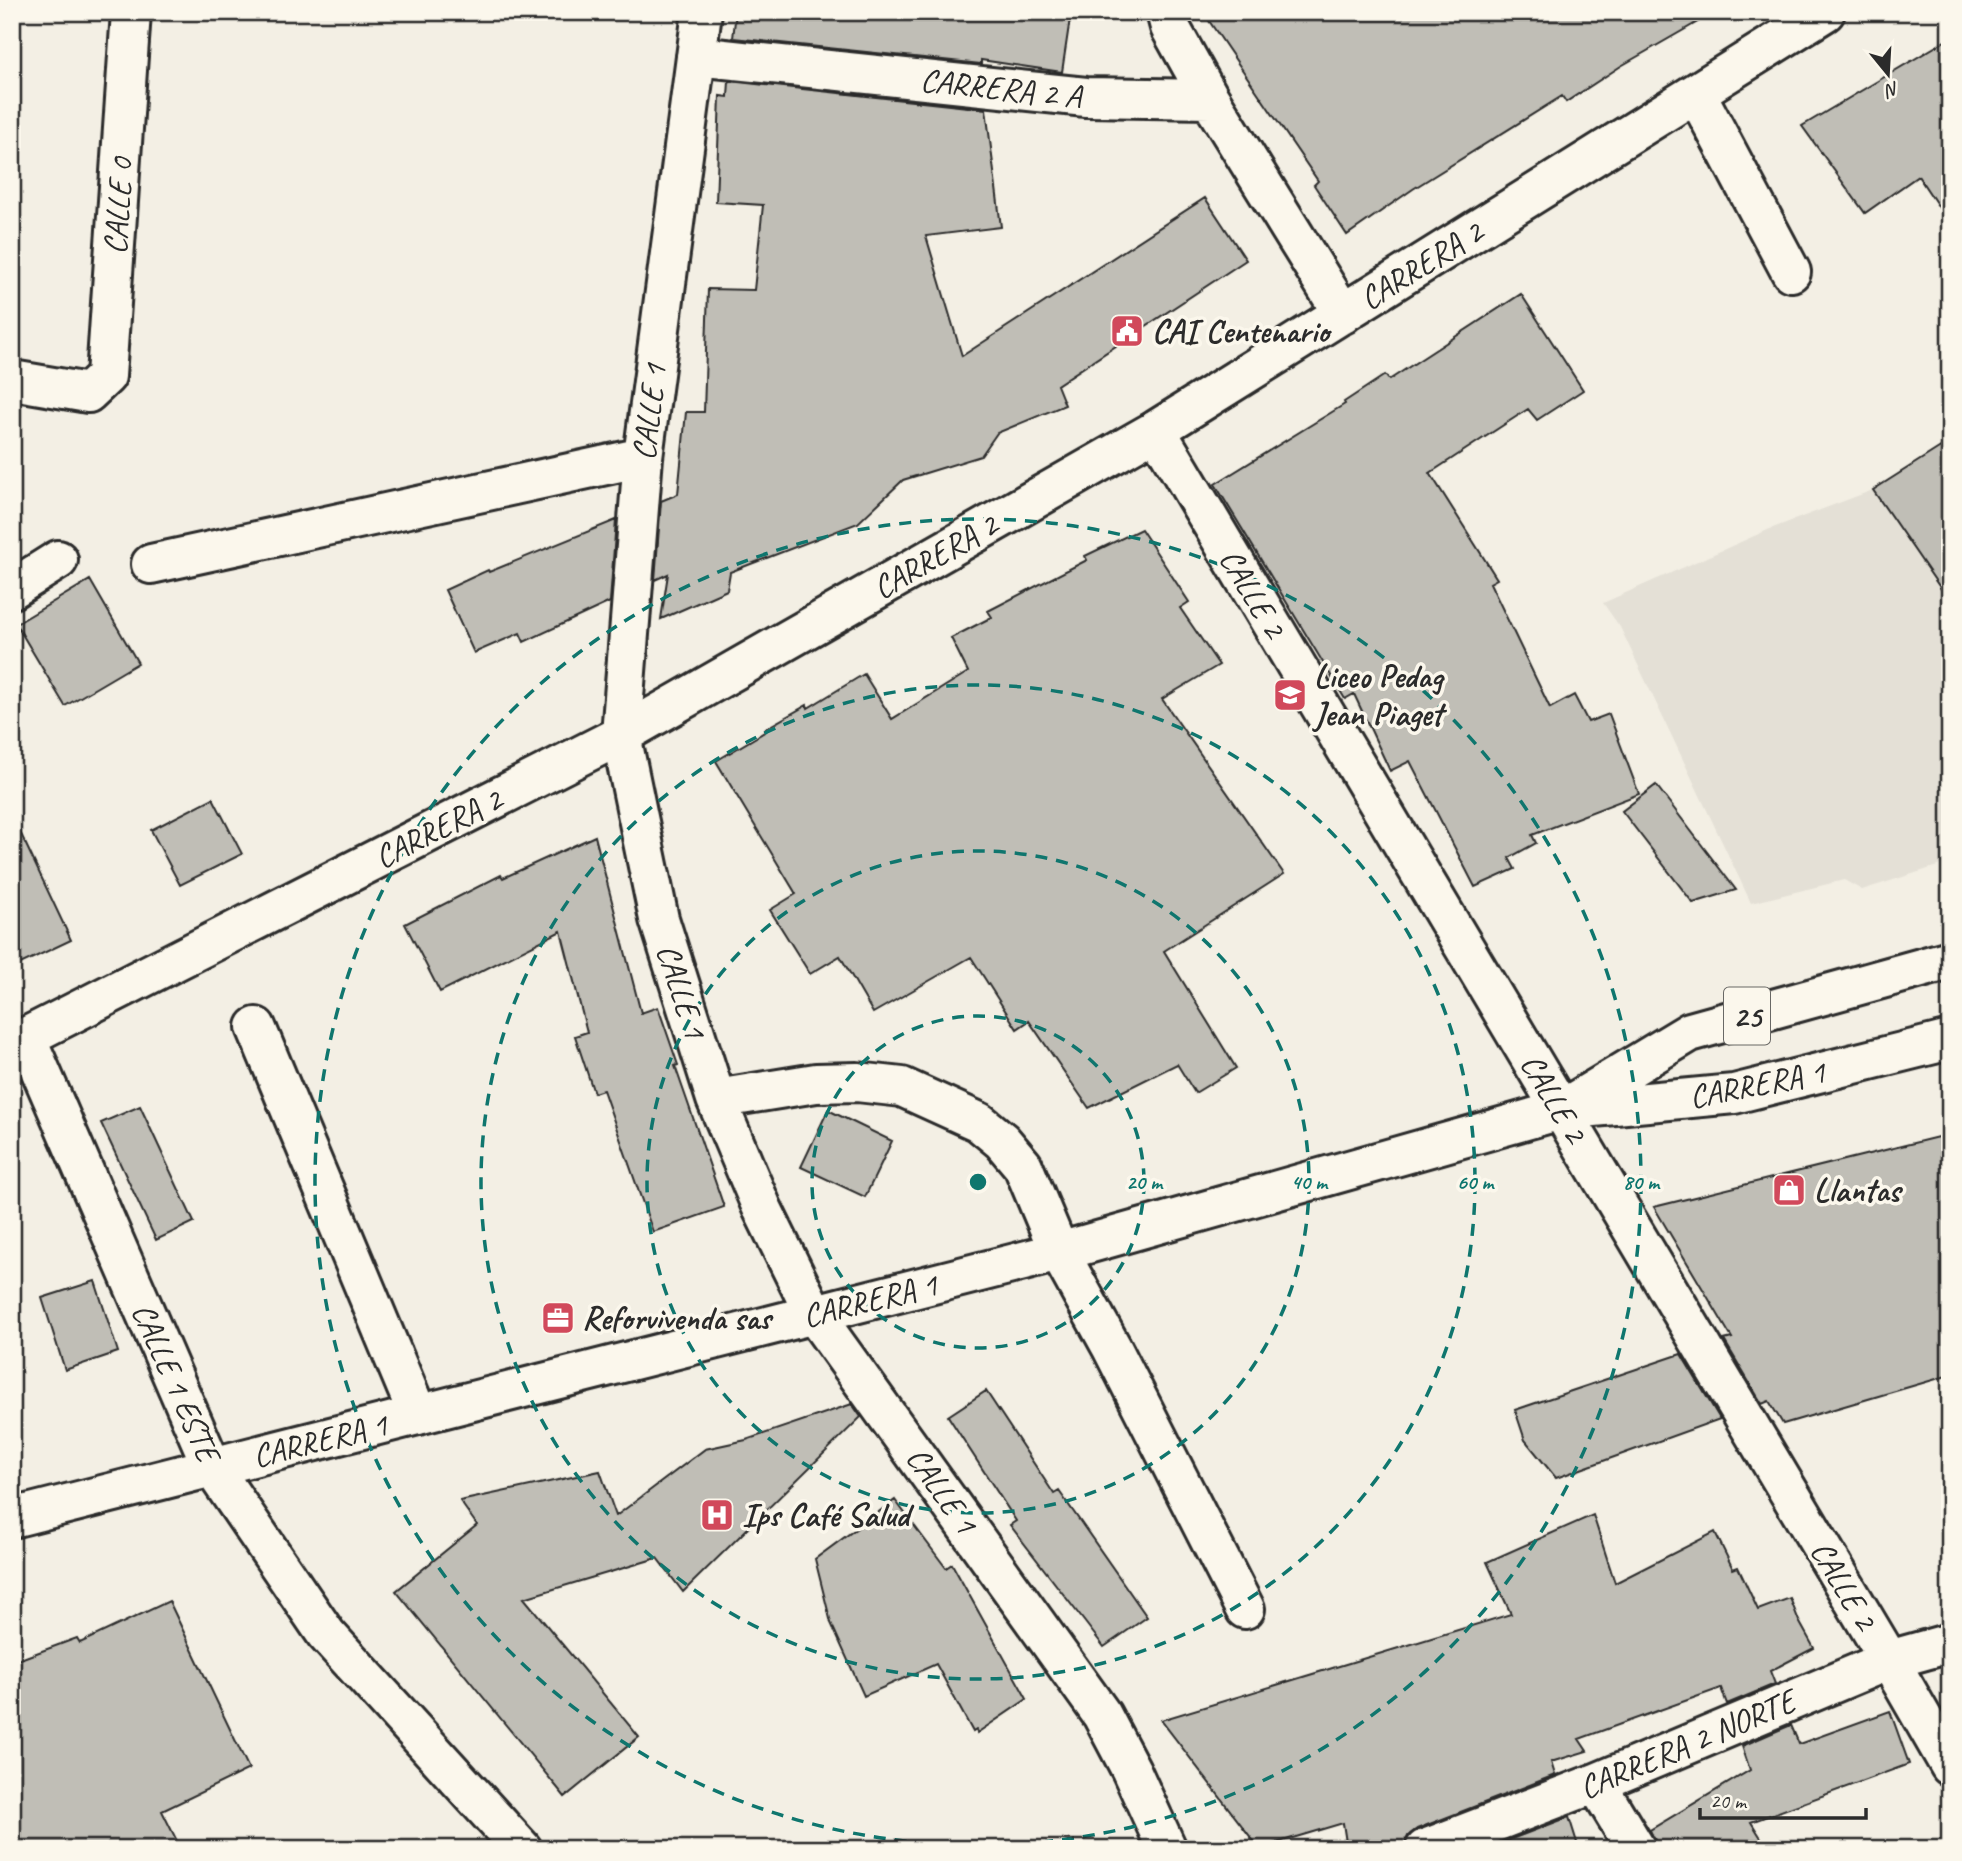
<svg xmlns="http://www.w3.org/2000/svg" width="1962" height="1861" font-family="Caveat,sans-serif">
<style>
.built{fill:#e4e0d6}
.building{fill:#c0beb6;stroke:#2b2b2b;stroke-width:2}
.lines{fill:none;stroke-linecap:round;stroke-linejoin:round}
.minor-casing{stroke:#2b2b2b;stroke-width:44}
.major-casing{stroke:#2b2b2b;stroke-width:44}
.minor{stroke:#fbf7ec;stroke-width:38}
.major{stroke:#fbf7ec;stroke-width:38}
.ring{fill:none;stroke:#0f766e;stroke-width:3.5;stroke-dasharray:12 9}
.labels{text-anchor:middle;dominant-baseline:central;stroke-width:7;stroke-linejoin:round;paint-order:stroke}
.shield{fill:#fbf7ec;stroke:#696865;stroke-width:2}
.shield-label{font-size:32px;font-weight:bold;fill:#2b2b2b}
.street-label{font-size:33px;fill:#2b2b2b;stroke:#fbf7ec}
.poi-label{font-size:33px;font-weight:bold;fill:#2b2b2b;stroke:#fbf7ec;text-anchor:start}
.centre{fill:#0f766e;stroke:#fbf7ec;stroke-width:3.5}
.ring-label{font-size:21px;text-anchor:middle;font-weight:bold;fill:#0f766e;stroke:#fbf7ec;stroke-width:7;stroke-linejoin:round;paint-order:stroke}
</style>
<rect width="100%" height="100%" fill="#f3efe4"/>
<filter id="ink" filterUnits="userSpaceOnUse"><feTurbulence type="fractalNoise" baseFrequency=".0143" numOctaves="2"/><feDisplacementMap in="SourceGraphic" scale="14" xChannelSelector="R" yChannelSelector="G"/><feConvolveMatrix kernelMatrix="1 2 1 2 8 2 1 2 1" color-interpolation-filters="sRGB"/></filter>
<g filter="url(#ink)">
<!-- built -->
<path class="built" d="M1873,490l77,112v260l-88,28 -18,-10 -93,23 -131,-276 -17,-24 167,-74z"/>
<!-- building -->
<path class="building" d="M736,12h335l-9,60 -81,-12v4l-248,-26z
M1203,12h512l-94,54 -55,36 -4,-6 -149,93 -66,46 -33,-50 4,-4z
M1950,38v186l-32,-48 -53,37 -63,-87z
M729,81l257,28 15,118 -75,9 36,120 243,-158 41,62 -189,125 8,20 -68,28 -16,23 -78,24 -45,43 -128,49 -3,18 -66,29 7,-45 -13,6 6,-79 17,-7 8,-82h18l4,-123 46,1 9,-85 -47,-3 4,-106 8,1z
M1521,294l62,96 -46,30 -9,-11 -98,64 67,106 -7,4 60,125 24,-13 14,27 21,-8 30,80 -107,41 4,8 -27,15 6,11 -40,18 -65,-126 -20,10 -36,-77 -9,5 -130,-215 130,-80 -1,-2 41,-27 4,5z
M1950,441v161l-77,-112z
M616,520l-6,82 -86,40 -4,-9 -46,20 -29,-63 43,-20 1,2z
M1141,529l48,73 -9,6 39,57 -57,34 122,175 -120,77 72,117 -41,25 -18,-29 -88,44 -60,-87 -12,8 -46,-72 -98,56 -33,-57 -30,18 -40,-64 26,-16 -80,-133 50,-30 -1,-2 42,-24 1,3 56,-34 28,45 76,-47 -17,-34 41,-21 -4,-6 99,-51 -2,-4z
M90,580l48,83 -73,43 -49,-82z
M1656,785l80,105 -43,13 -71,-92z
M213,798l29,56 -62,31 -29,-55z
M12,815l59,125 -59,28z
M595,836l46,177 17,-6 20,58 -3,1 49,141 -71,25 -50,-142 -9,3 -19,-57 12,-4 -26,-101 -121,61 -35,-68 96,-49 2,3z
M140,1106l54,116 -38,18 -55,-117z
M828,1110l64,31 -27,56 -64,-30z
M1950,1134v241l-167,49 -14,-23 -7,3 -38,-64 8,-2 -78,-131z
M95,1281l23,71 -53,18 -23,-72z
M1681,1354l39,65 -164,59 -31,-38 -10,-30z
M986,1391l68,103 5,-3 88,126 -43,30 -94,-122 6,-4 -68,-105z
M852,1404l9,13 -178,175 -26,-34 -133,40 115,139 -74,60 -169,-206 81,-66 -17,-24 140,-30 16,45 89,-67 41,-9z
M895,1500l51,68 6,-4 75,135 -50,34 -1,-3 -3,2 -37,-68 -72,32 -33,-73 -16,-64z
M1593,1515l22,68 100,-51 18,37 5,-2 20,43 32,-12 9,23 15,27 -44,23 5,13 -48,20 -6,-16 -142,51 8,12 -36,11 4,13 -138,54 -9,7 -4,13h-57l-4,-26 -84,25 -98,-128 350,-106 -24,-52z
M169,1601l80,168 -87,42 19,38h-169v-187l65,-24 3,5z
M1890,1711l19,53 -158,58 17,27h-110l-8,-19 100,-60 -8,-24 49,-21 8,19z
M1569,1817l10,32h-93z"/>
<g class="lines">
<defs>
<path id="minor" d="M702,12l-59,445 -22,278 38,184 57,180 46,109 52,106 288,401 29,55 36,79
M1166,12l4,15 40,72 133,215
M696,56l390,41 124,2
M1696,93l95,179
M12,380l76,13 18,-17 25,-364
M1156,430l733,1230 61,106
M151,564l492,-107
M12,589l46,-29
M256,1027l162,388
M26,1037l186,430 114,167 196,215
M12,1044l609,-309 535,-305 669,-418
M716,1099l100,-16 41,-1 45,5 77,35 23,19 21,25 36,86 53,96 133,261
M1596,1783l40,66
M1425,1849l171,-66 293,-123 61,-17"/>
<path id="major" d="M1569,1105l121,-73 260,-72
M12,1518l1047,-266 502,-142 173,-16 216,-54"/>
</defs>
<!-- minor casing -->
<use href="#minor" class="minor-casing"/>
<!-- major casing -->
<use href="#major" class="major-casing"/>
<!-- minor -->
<use href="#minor" class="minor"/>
<!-- major -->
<use href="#major" class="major"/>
</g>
</g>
<!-- distance rings -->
<g class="ring">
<circle cx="978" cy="1182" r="166"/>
<circle cx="978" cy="1182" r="331"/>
<circle cx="978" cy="1182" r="497"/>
<circle cx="978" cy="1182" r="663"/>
</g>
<!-- icons -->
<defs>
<symbol id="civic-square" viewBox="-11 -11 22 22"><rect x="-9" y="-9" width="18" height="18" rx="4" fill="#d1495b" stroke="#fbf7ec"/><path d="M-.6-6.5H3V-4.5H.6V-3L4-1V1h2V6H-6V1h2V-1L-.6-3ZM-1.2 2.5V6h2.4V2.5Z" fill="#fff"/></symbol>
<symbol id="school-square" viewBox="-11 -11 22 22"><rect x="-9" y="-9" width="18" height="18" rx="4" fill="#d1495b" stroke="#fbf7ec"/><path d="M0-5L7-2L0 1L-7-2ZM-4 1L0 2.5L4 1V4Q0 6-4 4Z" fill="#fff"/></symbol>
<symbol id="shop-square" viewBox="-11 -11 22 22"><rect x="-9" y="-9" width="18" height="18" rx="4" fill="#d1495b" stroke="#fbf7ec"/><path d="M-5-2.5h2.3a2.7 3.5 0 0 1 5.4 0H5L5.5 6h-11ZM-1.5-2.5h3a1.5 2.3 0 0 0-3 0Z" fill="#fff"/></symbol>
<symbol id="office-square" viewBox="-11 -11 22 22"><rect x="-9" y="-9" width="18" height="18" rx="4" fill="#d1495b" stroke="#fbf7ec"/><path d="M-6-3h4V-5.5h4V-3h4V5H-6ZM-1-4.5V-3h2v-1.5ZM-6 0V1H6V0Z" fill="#fff"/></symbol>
<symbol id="hospital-square" viewBox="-11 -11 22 22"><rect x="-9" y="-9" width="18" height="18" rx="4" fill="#d1495b" stroke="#fbf7ec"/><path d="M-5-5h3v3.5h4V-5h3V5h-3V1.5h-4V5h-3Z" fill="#fff"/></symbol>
</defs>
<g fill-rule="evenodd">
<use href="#civic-square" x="1108" y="312" width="38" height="38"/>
<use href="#school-square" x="1271" y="676" width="38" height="38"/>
<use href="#shop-square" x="1770" y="1171" width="38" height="38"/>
<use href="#office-square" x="539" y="1299" width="38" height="38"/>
<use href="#hospital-square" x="698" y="1496" width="38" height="38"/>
</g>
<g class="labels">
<!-- shield labels -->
<rect class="shield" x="1724" y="987.5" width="46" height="57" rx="5"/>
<g class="shield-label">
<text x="1747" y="1016">25</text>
</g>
<!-- street labels -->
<g class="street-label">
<text transform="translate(1001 88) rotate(6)">CARRERA 2 A</text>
<text transform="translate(118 206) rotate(-86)">CALLE 0</text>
<text transform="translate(1421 265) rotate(-32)">CARRERA 2</text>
<text transform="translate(649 412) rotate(-83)">CALLE 1</text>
<text transform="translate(935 556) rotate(-30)">CARRERA 2</text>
<text transform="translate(1253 593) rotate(59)">CALLE 2</text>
<text transform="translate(438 828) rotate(-27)">CARRERA 2</text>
<text transform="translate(682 991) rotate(72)">CALLE 1</text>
<text transform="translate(1757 1084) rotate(-11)">CARRERA 1</text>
<text transform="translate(1554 1098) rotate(59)">CALLE 2</text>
<text transform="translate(870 1300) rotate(-14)">CARRERA 1</text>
<text transform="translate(176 1382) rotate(66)">CALLE 1 ESTE</text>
<text transform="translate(320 1440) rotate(-14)">CARRERA 1</text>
<text transform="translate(942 1490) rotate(55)">CALLE 1</text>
<text transform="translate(1844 1585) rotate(59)">CALLE 2</text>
<text transform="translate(1687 1744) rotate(-23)">CARRERA 2 NORTE</text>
</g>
<!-- poi labels -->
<g class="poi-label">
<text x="1152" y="331">CAI Centenario</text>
<text x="1314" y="676">Liceo Pedag<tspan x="1314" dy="38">Jean Piaget</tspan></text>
<text x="1814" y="1190">Llantas</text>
<text x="582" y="1318">Reforvivenda sas</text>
<text x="742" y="1515">Ips Café Salud</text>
</g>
</g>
<circle cx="978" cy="1182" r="10" class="centre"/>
<g class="ring-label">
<text x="1144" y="1189">20 m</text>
<text x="1309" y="1189">40 m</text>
<text x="1475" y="1189">60 m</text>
<text x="1641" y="1189">80 m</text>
</g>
<!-- margin -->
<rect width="1962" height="1861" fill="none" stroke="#fbf7ec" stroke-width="42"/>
<rect x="21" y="21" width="1920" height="1819" fill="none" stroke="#2b2b2b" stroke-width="2.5" filter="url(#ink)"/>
<!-- north arrow -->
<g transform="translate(1888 74) rotate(162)" stroke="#fbf7ec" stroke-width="5" paint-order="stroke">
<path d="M0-5L12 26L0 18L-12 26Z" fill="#2b2b2b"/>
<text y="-10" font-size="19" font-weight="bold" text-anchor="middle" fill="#2b2b2b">N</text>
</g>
<!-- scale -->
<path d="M1700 1808v10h166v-10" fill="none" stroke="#2b2b2b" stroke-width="3.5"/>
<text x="1710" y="1808" font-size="21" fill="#2b2b2b" stroke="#fbf7ec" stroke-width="5" paint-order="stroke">20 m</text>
</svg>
